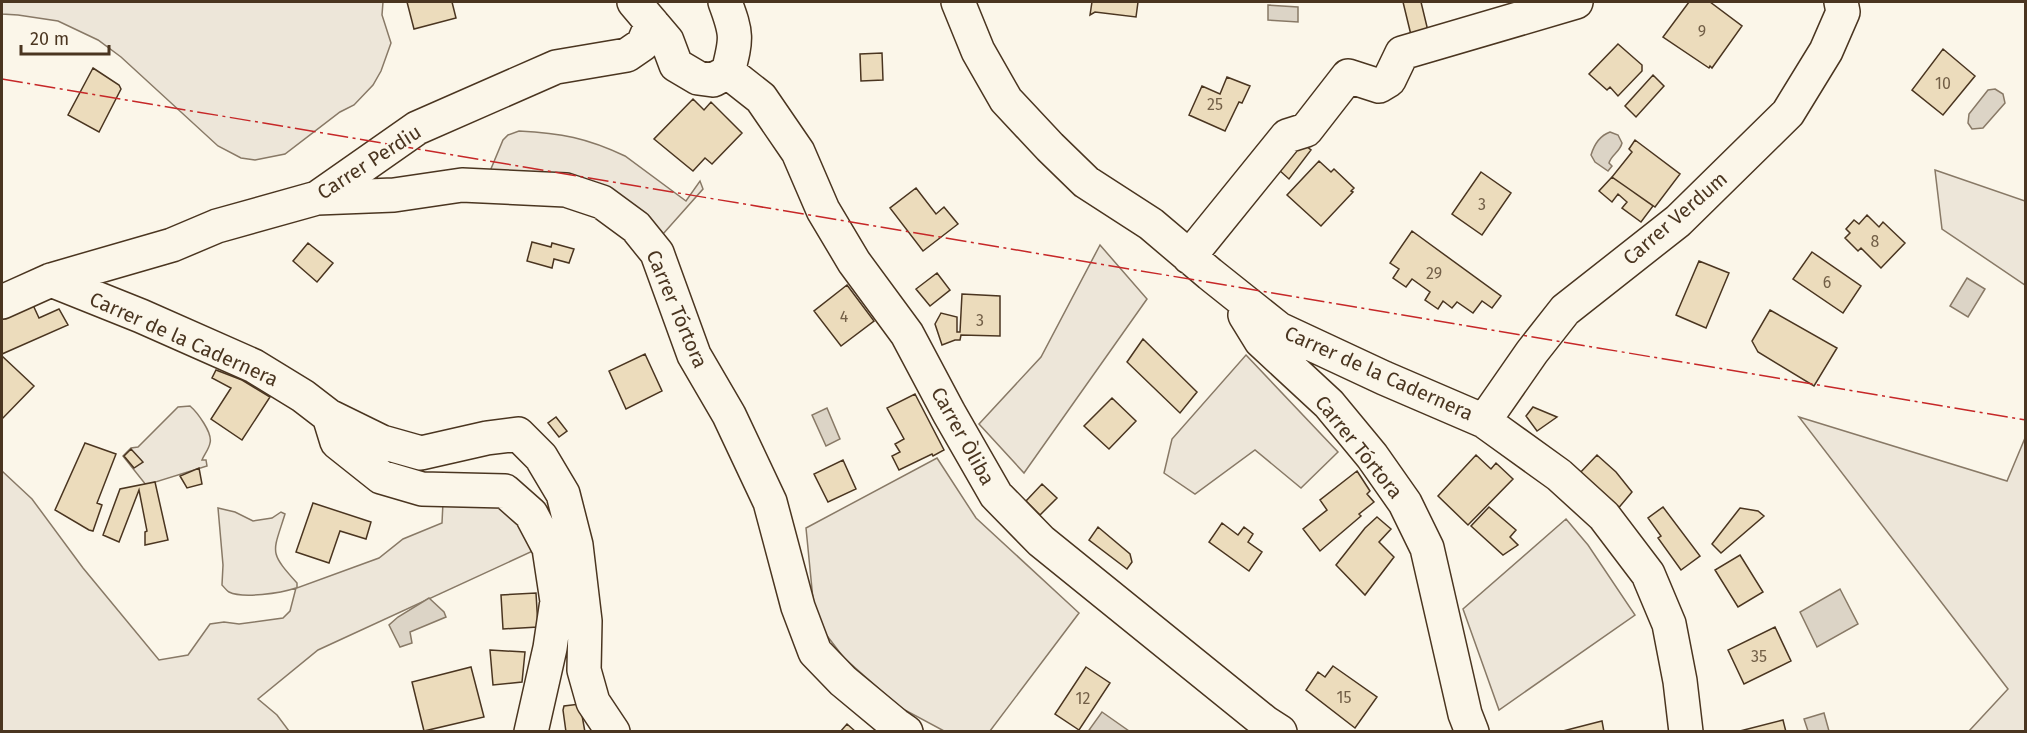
<svg xmlns="http://www.w3.org/2000/svg" width="2027" height="733" font-family="'Fira Sans',sans-serif">
<style>
.green{fill:#ede6d9;stroke:#887966;stroke-width:1.5}
.water{fill:#dcd4c6;stroke:#887966;stroke-width:1.5}
.building{fill:#ecdcbc;stroke:#4a3520;stroke-width:1.5}
.lines{fill:none;stroke-linecap:round;stroke-linejoin:round}
.minor-casing{stroke:#4a3520;stroke-width:36}
.minor{stroke:#fbf6e9;stroke-width:33}
.power{stroke:#c62828;stroke-width:1.5;stroke-dasharray:21 4.5 3 4.5;stroke-linecap:butt}
.labels{text-anchor:middle;dominant-baseline:central;stroke-width:4.5;stroke-linejoin:round;paint-order:stroke}
.number-label{font-size:16px;fill:#725f47}
.street-label{font-size:20px;fill:#4a3520;stroke:#fbf6e9}
</style>
<rect width="100%" height="100%" fill="#fbf6e9"/>
<!-- green -->
<path class="green" d="M2,2h381l-1,13 9,28 -10,28 -8,14 -19,20 -14,7 -55,42 -30,6 -14,-2 -23,-12 -97,-89 -23,-17 -40,-19 -40,-6 -16,-1z
M519,131c42,2 68,7 106,25l61,45 14,-20 3,8 -40,45 -23,-19 -152,-39 15,-36 5,-5z
M1935,170l90,31v84l-83,-56z
M1100,245l47,54 -123,174 -45,-49 62,-67z
M1246,355l92,97 -37,36 -46,-38 -60,44 -31,-21 8,-34z
M190,406c7,6 23,27 20,37 -1,6 -6,12 -8,17h4l1,6 -61,19 -23,-29 8,-8 7,-1 40,-40z
M1799,417l208,64 18,-43v293h-56l39,-42z
M937,458l39,60 103,95 -89,118h-46l-43,-23 -57,-50 -29,-38 -9,-92z
M2,471l30,28 51,69 76,92 29,-5 22,-31 14,-2 15,2 44,-6 7,-7 6,-23c-15,5 -53,11 -67,4 -2,-1 -6,-6 -7,-7l1,-20 -5,-57 17,4 18,9 19,-3 9,-6 4,2c-12,39 -17,37 12,69v5l82,-30 24,-19 39,-16 1,-21 68,6 24,42 -217,100 -60,49 19,16 12,16h-287z
M1566,519l22,26 47,70 -136,95 -36,-101z"/>
<!-- water -->
<path class="water" d="M1268,5l30,2v15l-30,-2z
M1995,89l8,5 2,9 -22,25 -11,1 -4,-6 1,-9 19,-24z
M1610,132l8,3 4,8c-2,9 -11,12 -13,20l3,3 -4,5 -13,-9 -4,-7c3,-10 8,-19 19,-23z
M1967,278l18,11 -17,28 -18,-11z
M827,408l13,31 -14,7 -14,-31z
M1840,589l18,35 -41,23 -17,-35z
M429,598l15,14 2,5 -36,15 2,11 -12,4 -11,-22 9,-8z
M1102,712l27,19h-37l-3,-1z
M1824,713l5,18h-21l-4,-12z"/>
<!-- building -->
<path class="building" d="M407,2h45l4,16 -42,11z
M1092,2h46l-2,15 -41,-5 -5,3z
M1403,2h18l7,29 -17,4z
M1689,2h21l32,24 -30,42 -2,-2 -1,2 -46,-31z
M1618,44l24,21v6l-24,25 -8,-9 -3,3 -18,-16z
M1943,49l32,27 -32,39 -31,-25z
M882,53l1,27 -22,1 -1,-27z
M93,68l26,17 2,4 -22,43 -31,-17z
M1653,75l11,11 -28,31 -11,-11z
M1227,77l23,9 -8,17 -3,-1 -14,29 -36,-16 13,-29 18,8z
M693,99l11,11 7,-8 31,31 -30,31 -7,-6 -12,13 -39,-32z
M1635,140l45,34 -25,33 -43,-30 20,-25 -3,-3z
M1301,142l10,8 -22,29 -10,-9z
M1319,161l12,11 3,-3 20,19 -3,3 2,1 -32,34 -34,-31z
M1481,172l30,21 -29,42 -30,-21z
M1612,177l41,29 -12,16 -19,-14 5,-6 -9,-8 -6,8 -13,-11z
M916,188l20,26 8,-7 14,17 -35,27 -33,-43z
M1867,215l12,12 4,-5 22,21 -24,25 -20,-20 -3,3 -13,-13 5,-5 -4,-4 8,-9 5,4z
M1412,231l89,65 -9,12 -10,-7 -9,12 -16,-11 -5,6 -9,-7 -5,8 -13,-9 5,-8 -18,-13 -6,8 -13,-9 6,-9 -9,-6z
M532,242l19,5 1,-4 22,6 -5,14 -15,-4 -2,9 -25,-7z
M308,243l25,20 -16,19 -24,-21z
M1812,252l49,34 -18,27 -50,-34z
M1699,261l30,12 -23,55 -30,-13z
M937,273l13,17 -20,16 -14,-17z
M847,285l27,36 -33,25 -27,-35z
M962,294l38,2v40l-39,-1 -1,5h-5l-13,5 -7,-21 6,-11 16,4v15h3z
M33,305l6,13 20,-9 9,16 -66,29v-38z
M1770,310l67,38 -23,38 -56,-34 -6,-11z
M1143,339l54,53 -17,21 -53,-51z
M645,354l17,37 -36,18 -17,-38z
M2,356l32,30 -32,33z
M216,370l26,10 28,17 -28,43 -31,-21 20,-31 -19,-10z
M915,394l29,56 -11,6 -1,-2 -33,16 -7,-14 8,-4 -5,-8 9,-5 -17,-31z
M1112,398l24,23 -27,28 -25,-23z
M1533,407l24,10 -20,14 -11,-15z
M556,417l11,14 -8,6 -11,-14z
M85,443l31,11 -19,49 5,2 -9,26 -4,-1 -34,-20z
M131,449l12,13 -9,6 -10,-12z
M1476,455l15,14 5,-6 17,16 -45,46 -30,-29z
M1597,455l19,17 16,20 -16,19 -38,-36z
M843,460l13,29 -28,13 -14,-28z
M199,468l3,16 -15,4 -7,-12z
M1357,471l13,20 -3,3 7,8 -15,12 2,2 -41,35 -17,-22 24,-19 -7,-10z
M155,482l13,58 -23,5v-13l2,-1 -8,-41 -20,52 -16,-7 17,-46z
M1042,484l15,14 -17,17 -14,-14z
M313,503l58,19 -5,17 -26,-8 -11,32 -33,-11z
M1489,507l27,23 -6,7 8,8 -15,10 -32,-29z
M1663,507l37,49 -19,14 -23,-32 3,-2 -13,-18z
M1740,508l18,3 6,5 -43,37 -9,-9z
M1377,517l14,12 -12,13 15,15 -29,38 -29,-30 29,-37z
M1222,523l16,12 6,-8 9,7 -5,8 14,10 -13,19 -40,-29z
M1098,527l32,27 2,8 -5,7 -38,-29z
M1740,555l23,37 -25,15 -23,-37z
M536,593l2,34 -35,2 -2,-34z
M1775,627l16,34 -47,23 -16,-34z
M490,650l35,2 -3,30 -29,3z
M1333,666l44,31 -22,31 -49,-38 12,-18 7,5z
M471,667l13,50 -60,14 -12,-49z
M1086,667l24,16 -31,47 -24,-16z
M580,704l5,28h-19l-3,-22 1,-4z
M1783,720l3,12h-50z
M1602,721l2,11h-45l35,-9z
M847,724l9,8h-16z"/>
<g class="lines">
<defs>
<path id="minor" d="M634,2l33,39 9,24 22,13 15,2 15,-8c9,-34 9,-38 -3,-70
M958,2l20,49 28,49 44,47 36,35 65,42 59,50 69,55 105,49 100,43 75,54 45,41 44,58 21,50 11,57 6,51
M728,72l33,26 37,54 25,58 31,52 53,72 42,79 47,82 45,46 225,182 14,9
M317,198l77,-3 68,-10 104,5 36,12 34,25 21,26 37,102 35,60 41,87 28,105 17,45 28,29 53,44 10,7
M1189,257l98,-121 19,-6 42,-54 31,10 10,-6 13,-27 174,-51
M51,280l90,36 113,50 49,30 26,20 53,26 39,11 66,-15 31,-4 23,23 22,37 13,51 9,76 -1,49 9,32 20,30
M2,302l49,-22 121,-35 45,-19 100,-28 100,-70 139,-61 71,-12 16,-11 9,-21
M1245,315l16,26 68,63 43,52 33,47 22,45 38,166 7,18
M329,416l8,26 44,35 41,12 83,2 26,23 18,34 8,53 -7,47 -19,84
M1484,421l48,-69 33,-42 113,-89 110,-108 38,-62 17,-39 -2,-10"/>
</defs>
<!-- minor casing -->
<use href="#minor" class="minor-casing"/>
<!-- minor -->
<use href="#minor" class="minor"/>
<!-- power -->
<path class="power" d="M2,79l2024,341"/>
</g>
<g class="labels">
<!-- number labels -->
<g class="number-label">
<text x="1702" y="31">9</text>
<text x="1943" y="83">10</text>
<text x="1215" y="104">25</text>
<text x="1482" y="204">3</text>
<text x="1875" y="241">8</text>
<text x="1434" y="273">29</text>
<text x="1827" y="282">6</text>
<text x="844" y="316">4</text>
<text x="980" y="320">3</text>
<text x="1759" y="656">35</text>
<text x="1344" y="697">15</text>
<text x="1083" y="698">12</text>
</g>
<!-- street labels -->
<g class="street-label">
<text transform="translate(369 162) rotate(-33)">Carrer Perdiu</text>
<text transform="translate(1675 218) rotate(-41)">Carrer Verdum</text>
<text transform="translate(677 309) rotate(67)">Carrer Tórtora</text>
<text transform="translate(184 339) rotate(24)">Carrer de la Cadernera</text>
<text transform="translate(1379 373) rotate(24)">Carrer de la Cadernera</text>
<text transform="translate(963 436) rotate(61)">Carrer Òliba</text>
<text transform="translate(1359 447) rotate(51)">Carrer Tórtora</text>
</g>
</g>
<!-- border -->
<rect width="2027" height="733" fill="none" stroke="#4a3520" stroke-width="6"/>
<!-- scale -->
<path d="M21 45v9h88v-9" fill="none" stroke="#4a3520" stroke-width="3"/>
<text x="30" y="45" font-size="18" fill="#4a3520" stroke="#fbf6e9" stroke-width="4.5" paint-order="stroke">20 m</text>
</svg>
